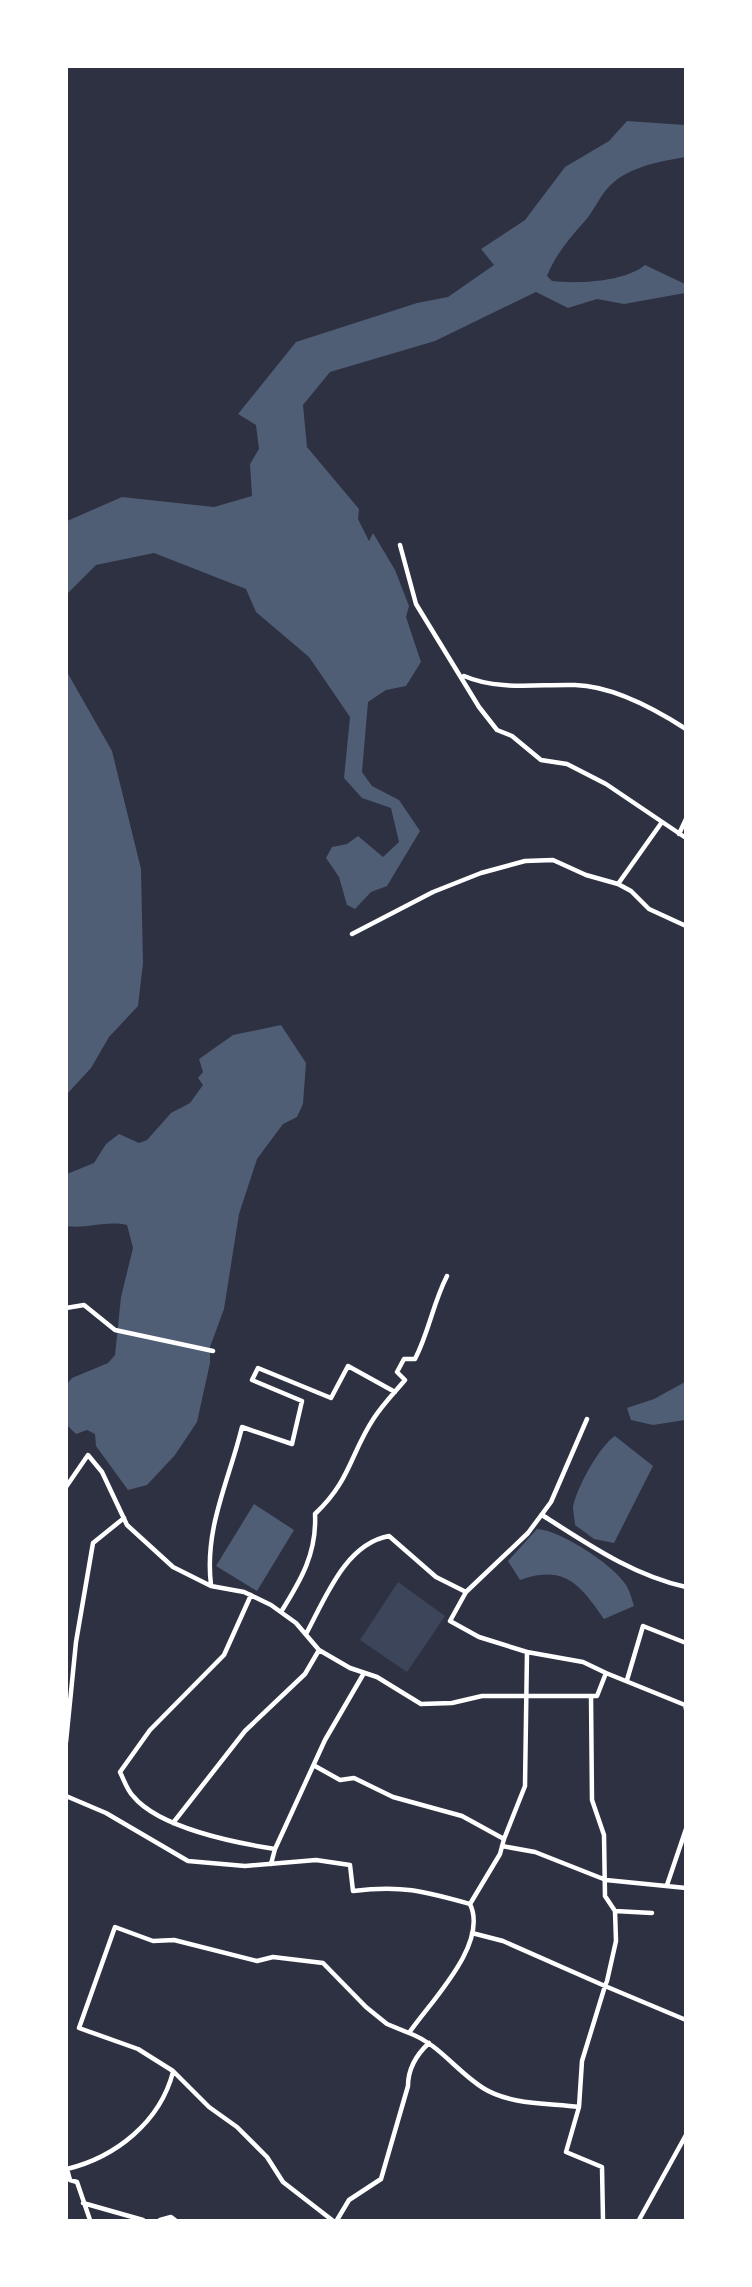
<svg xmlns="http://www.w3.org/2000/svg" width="752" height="2287" font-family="Quicksand,sans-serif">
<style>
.green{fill:#3c4559}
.water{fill:#4f5d75}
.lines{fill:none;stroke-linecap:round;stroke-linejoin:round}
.minor{stroke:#fff;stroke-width:4.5}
</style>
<rect width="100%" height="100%" fill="#2d3142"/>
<!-- green -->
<path class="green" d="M398,1582l47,34 -38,56 -47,-32z"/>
<!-- water -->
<path class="water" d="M627,121l58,4v32c-27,5 -60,10 -79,33 -8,10 -13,22 -22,32 -14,16 -29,33 -37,54l5,5c25,3 73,1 93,-16l40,19v9l-61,11 -27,-5 -29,9 -32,-16 -101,49 -105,31 -27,33 4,42 52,62 -1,10 11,22 4,-8 22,37 14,36 -3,11 15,45 -15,24 -20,4 -18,12 -6,70 10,14 27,14 21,31 -33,55 -16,6 -16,17 -8,-4 -8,-28 -13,-19 6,-11 15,-3 11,-8 25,21 16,-15 -8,-34 -29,-10 -18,-20 6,-61 -41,-60 -53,-45 -10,-23 -92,-36 -58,12 -29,29v-73l55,-24 92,10 38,-11 -2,-32 9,-15 -3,-24 -18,-11 58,-72 121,-39 31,-6 46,-32 -13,-16 44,-29 40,-53 44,-26z
M67,672l45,79 29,118 2,94 -5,43 -29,31 -18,31 -24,26z
M281,1025l25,38 -3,41 -6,13 -14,7 -26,35 -18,55 -15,95 -14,38v16l-13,59 -22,33 -28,30 -19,5 -32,-44 -1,-12 -8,-4 -11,4 -9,-9v-41l5,-6 36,-15 7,-8 6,-58 12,-49 -6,-23c-21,-5 -39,4 -60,1v-52l27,-11 12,-19 13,-10 20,9 8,-3 24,-27 19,-10 13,-18 -5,-7 5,-6 -4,-13 34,-24z
M685,1382v38l-32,5 -22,-5 -4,-12 27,-9z
M615,1436l38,30 -39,77 -20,-4 -19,-14c0,-5 -2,-12 -2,-17 2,-18 27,-63 42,-72z
M254,1504l40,26 -37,61 -41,-25z
M537,1529c23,1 77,36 89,56 4,6 6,15 8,21l-30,13c-24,-35 -40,-55 -84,-39l-12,-19z"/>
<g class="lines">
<!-- minor -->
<path class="minor" d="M400,545l16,59 63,103 18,23 15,6 29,24 26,4 39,20 80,54
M464,676c35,15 73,8 111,9 38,1 80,24 111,44
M679,834l7,-15
M618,884l44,-62
M352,934l81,-42 48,-19 44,-12 28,-1 33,15 32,9 13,7 18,18 37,17
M66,1308l18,-3 31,25 98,21
M66,1487l22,-32 14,17 25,53 46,42 38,19 33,6 27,13 25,18 23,27 31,18 27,9 44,27 31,-1 30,-7h115l9,-23 79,32 1,4
M542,1515c46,29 90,60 144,72
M211,1585c-7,-57 18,-104 31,-158l50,17 10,-43 -50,-21 6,-12 73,30 17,-32 47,26
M251,1595l-27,60 -74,75 -30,42c4,8 7,18 13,24 26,32 103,47 142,53l-4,15
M281,1612c20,-32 36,-59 34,-98 36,-34 35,-60 59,-96 9,-14 21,-26 31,-38l-8,-8 7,-13h11c14,-27 18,-56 32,-83
M306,1634c19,-35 39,-90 83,-98l47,41 30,15
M527,1652l-48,-15 -29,-16 16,-29 62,-59 23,-31 36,-83
M627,1680l16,-54 43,17
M66,1742l10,-100 17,-99 31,-25
M315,1766l25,14 14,-2 39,19 69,19 42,23 -4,15 -30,50
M66,1796l40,17 82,48 57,5 71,-6 34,5 3,26c49,-6 70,0 117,13 19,40 -39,97 -61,129l-22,-9 -21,-17 -43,-44 -50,-6 -16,4 -83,-21 -21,1 -38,-14 -36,101 59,21 35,22 36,36 28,20 30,30 16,25 49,38
M173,1823l72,-92 60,-57 14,-24
M504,1839l21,-53 2,-134 56,10 23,11
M502,1846l33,6 71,28 80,8
M275,1849l50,-109 39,-67
M667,1885l19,-56
M615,1911l37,2
M472,1933l31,8 102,45 2,-5 9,-40 -1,-30 -10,-15 -1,-61 -12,-35 -1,-104
M409,2033c30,11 47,38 74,55 27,17 65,15 96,19
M83,2203l60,17
M90,2220l-13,-38 -7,-2 -3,-11c49,-12 93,-47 106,-97
M160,2220l11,-3 4,3
M337,2220l12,-20 32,-21 27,-93c0,-18 8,-31 21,-43
M603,2220l-1,-53 -36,-15 13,-45 3,-46 23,-75 81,34
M639,2220l47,-85"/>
</g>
<!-- border -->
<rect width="752" height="2287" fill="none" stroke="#ffffff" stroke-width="136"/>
</svg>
